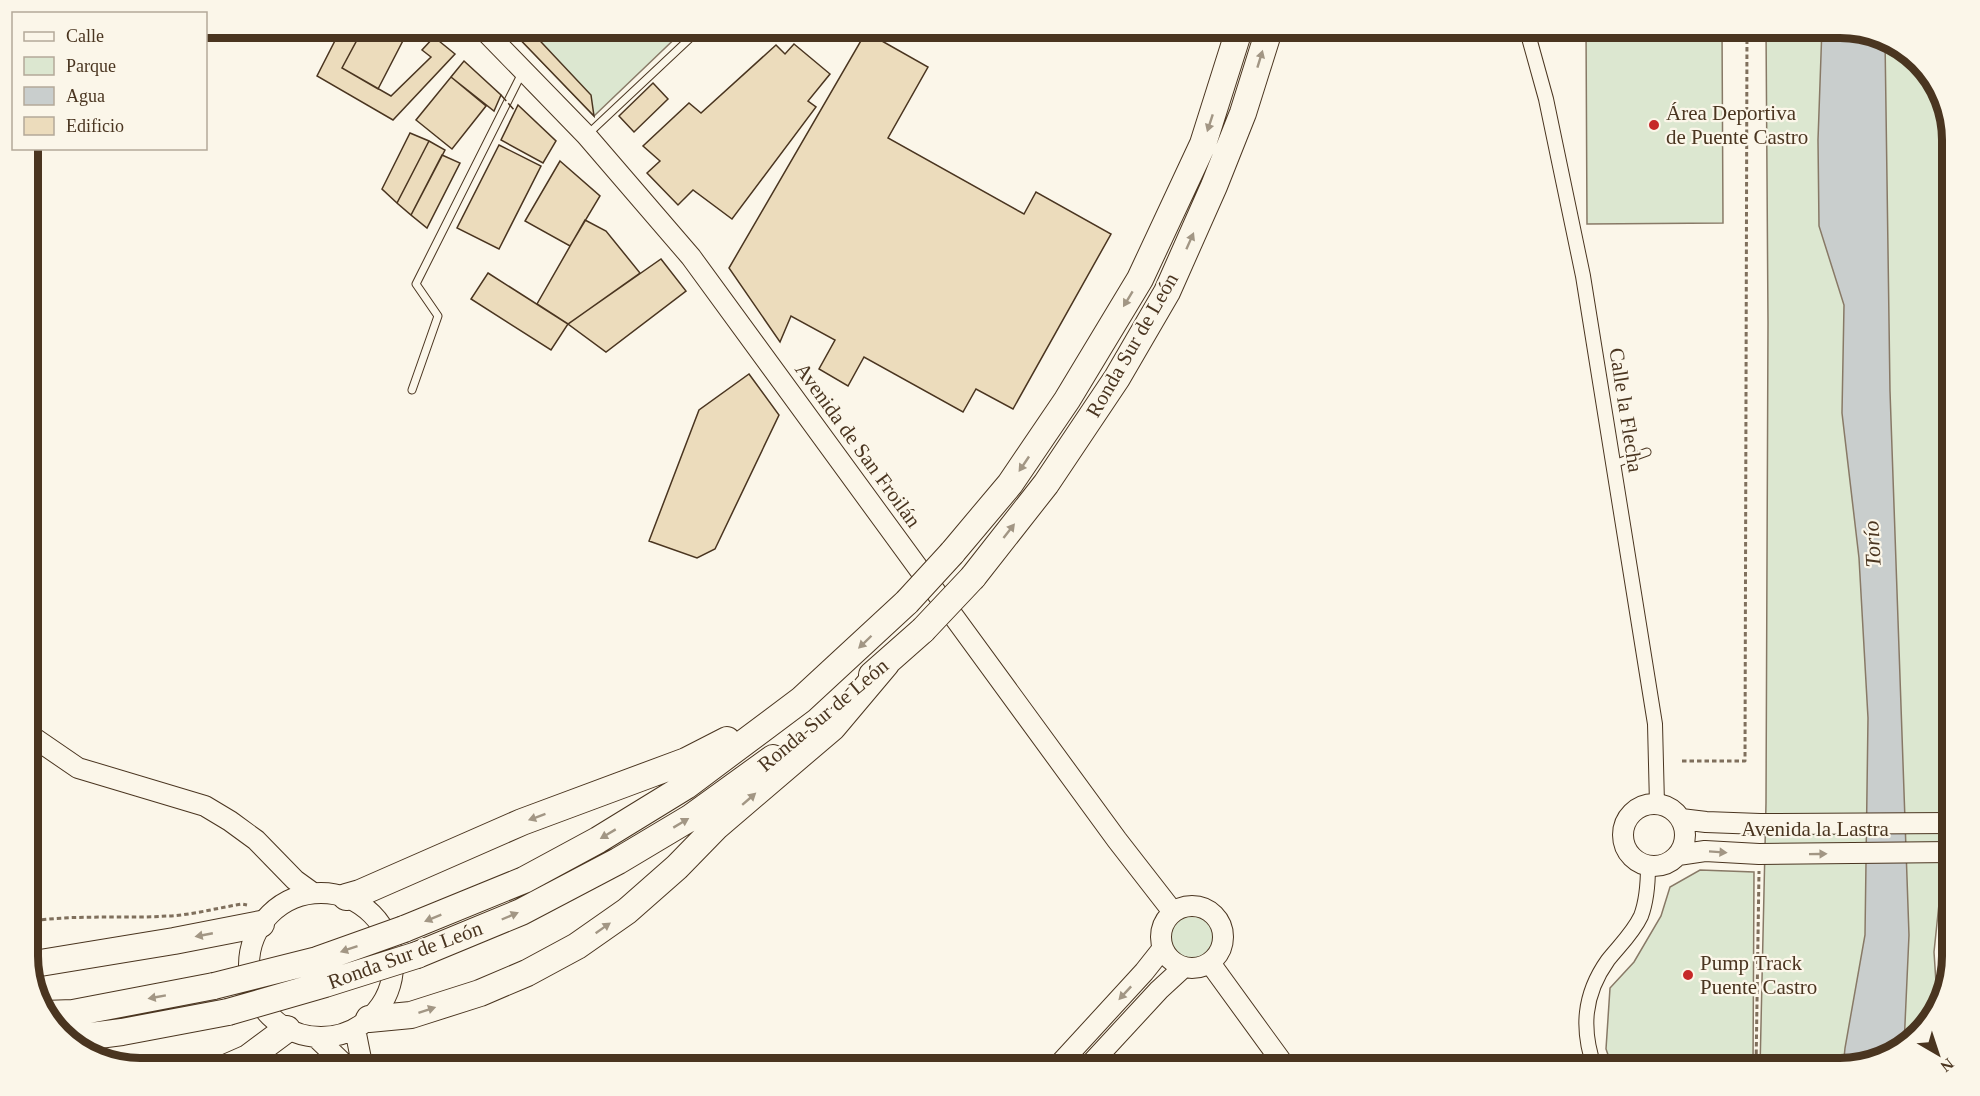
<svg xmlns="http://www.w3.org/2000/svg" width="1980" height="1096" font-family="'Times New Roman',serif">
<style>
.green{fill:#dce7d0;stroke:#887966;stroke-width:1.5}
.water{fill:#c9cecd;stroke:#887966;stroke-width:1.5}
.building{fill:#ecdcbc;stroke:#4a3520;stroke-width:1.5}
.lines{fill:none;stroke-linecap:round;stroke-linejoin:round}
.lane-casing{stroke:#4a3520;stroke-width:9}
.street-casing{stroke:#4a3520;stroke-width:16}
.secondary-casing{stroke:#4a3520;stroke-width:22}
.highway-casing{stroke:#4a3520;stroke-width:28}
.path{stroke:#7f6f5c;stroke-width:3;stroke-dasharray:4.5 3;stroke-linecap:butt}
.lane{stroke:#fbf6e9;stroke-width:7}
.street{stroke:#fbf6e9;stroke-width:14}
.secondary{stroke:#fbf6e9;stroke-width:20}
.highway{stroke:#fbf6e9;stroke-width:26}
.highway-bridge-casing{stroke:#4a3520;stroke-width:28;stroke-linecap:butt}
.highway-bridge{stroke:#fbf6e9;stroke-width:26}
.fence{stroke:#4a3520;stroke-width:1.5;stroke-dasharray:8 3;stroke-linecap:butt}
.power{stroke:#c62828;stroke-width:1.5;stroke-dasharray:21 4.5 3 4.5;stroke-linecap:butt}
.oneway{fill:#a29684}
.poi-dot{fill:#c62828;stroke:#fbf6e9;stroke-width:2}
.labels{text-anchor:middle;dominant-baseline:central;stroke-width:4.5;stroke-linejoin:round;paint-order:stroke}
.poi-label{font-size:21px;fill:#4a3520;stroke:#fbf6e9;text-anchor:start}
.street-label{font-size:21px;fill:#4a3520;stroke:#fbf6e9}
.water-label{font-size:22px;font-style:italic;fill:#4a3520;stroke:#fbf6e9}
.rim{fill:none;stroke:#4a3520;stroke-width:8}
</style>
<rect width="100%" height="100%" fill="#fbf6e9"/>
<!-- green -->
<path class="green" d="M508,27h179l-93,89z
M1586,27h136l1,196 -136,1z
M1766,27h74l56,15 42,41 15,50v675h-4l-15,144 4,61 -41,41 -56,15h-81l6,-266 2,-480z
M1700,870l54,2 -1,197h-140l-7,-20 4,-61 24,-26 27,-46 9,-29z
M1168 937a24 24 0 1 1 48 0a24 24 0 1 1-48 0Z"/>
<!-- water -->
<path class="water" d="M1822,27h18l45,12 5,352 19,544 -5,111 -7,8 -54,14 2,-20 20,-113 3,-217 -9,-160 -17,-145 2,-108 -25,-79 -1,-86z"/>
<!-- building -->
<path class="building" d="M342,27h22l-22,41 49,28 40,-39 -9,-7 12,-13 21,17 -62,66 -76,-44z
M364,27h46l-32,62 -36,-21z
M508,27h19l64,68 3,21z
M866,32l62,35 -40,71 136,76 12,-22 75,42 -98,175 -37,-20 -13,23 -99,-55 -16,29 -29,-17 16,-29 -44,-24 -11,26 -51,-74z
M794,44l36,30 -22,27 8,6 -84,112 -39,-29 -15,15 -31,-32 13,-12 -17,-15 46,-43 12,10 75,-68 9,9z
M464,61l37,34 -7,16 -43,-34z
M451,77l35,29 -34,43 -36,-29z
M653,83l15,16 -34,33 -15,-16z
M518,105l38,36 -13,22 -42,-23z
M410,133l19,8 -32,62 -15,-14z
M429,141l16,9 -34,65 -14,-12z
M499,145l42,21 -42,83 -42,-21z
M442,155l18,8 -33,65 -16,-13z
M560,161l40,35 -30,50 -45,-25z
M585,220l21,11 34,42 -72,51 -31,-20z
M661,259l25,32 -80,61 -38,-28z
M488,273l80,51 -17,26 -80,-51z
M749,374l30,41 -64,134 -18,9 -48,-17 50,-131z"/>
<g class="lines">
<defs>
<path id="lane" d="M588,134l114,-107
M412,390l26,-74 -22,-32 106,-211
M1614,464l33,-12"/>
<path id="street" d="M1526,27l20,72 37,177 72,448 2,80
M1595,1069c-14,-39 -12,-74 13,-109 12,-15 25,-27 33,-44 6,-16 7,-33 7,-50"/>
<path id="secondary" d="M481,27l105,108 105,122 426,583 56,72
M27,733l51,35 127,38 25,15 26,19 39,40 18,13
M1623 835a31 31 0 1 1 62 0a31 31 0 1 1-62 0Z
M1681,819l25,3 54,2 193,-1
M1678,855l27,-4 54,3 194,-2
M249 965a72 72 0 1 1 144 0a72 72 0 1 1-144 0Z
M1161 937a31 31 0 1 1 62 0a31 31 0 1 1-62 0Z
M1210,963l77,106
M355,1029l8,40
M316,1037l33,32
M1055,1069l89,-97 19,-24
M1086,1069l73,-79 25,-23"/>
<path id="highway" d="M952,553l58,-69 57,-84 73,-121 63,-135 37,-117
M973,577l73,-93 71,-106 50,-86 47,-106 29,-73 27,-86
M872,675l51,-45
M346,897l14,-4 162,-71 164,-61 41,-21
M404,929l120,-49 74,-40 88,-54 115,-86 106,-98
M417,955l104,-43 97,-51 72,-43 83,-60
M28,965l146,-24 87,-17
M44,1014l29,-1 141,-27
M369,1019l42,-4 69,-22 47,-20 50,-27 50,-35 50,-44 40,-41 116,-99 53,-63
M68,1039l54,-7 106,-20
M223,1069l25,-11 39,-29"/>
</defs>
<!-- lane casing -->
<use href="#lane" class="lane-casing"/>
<!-- street casing -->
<use href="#street" class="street-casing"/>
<!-- secondary casing -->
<use href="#secondary" class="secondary-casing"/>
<!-- highway casing -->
<use href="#highway" class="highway-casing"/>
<!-- path -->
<path class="path" d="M1682,761h63l2,-734
M27,922c46,-8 94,-3 141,-6 24,-1 49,-8 74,-12l5,1
M276,1069l7,-11
M1756,1069l3,-198"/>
<!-- lane -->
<use href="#lane" class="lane"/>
<!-- street -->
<use href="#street" class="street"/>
<!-- secondary -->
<use href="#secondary" class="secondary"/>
<!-- highway -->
<use href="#highway" class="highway"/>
<defs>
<path id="highway-bridge" d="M907,602l45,-49
M923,630l50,-53
M214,986l103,-26 87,-31
M228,1012l97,-28 92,-29"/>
</defs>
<!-- highway-bridge casing -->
<use href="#highway-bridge" class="highway-bridge-casing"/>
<!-- highway-bridge -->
<use href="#highway-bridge" class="highway-bridge"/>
<!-- fence -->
<path class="fence" d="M501,95l14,16"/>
<!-- power -->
<path class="power" d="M27,160l2,-12"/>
</g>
<!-- one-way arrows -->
<defs><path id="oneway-solid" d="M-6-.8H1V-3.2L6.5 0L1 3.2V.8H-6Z" transform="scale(1.5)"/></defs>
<g class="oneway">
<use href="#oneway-solid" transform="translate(1260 59) rotate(-73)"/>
<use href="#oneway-solid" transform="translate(1210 123) rotate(108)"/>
<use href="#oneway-solid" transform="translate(1190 241) rotate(-66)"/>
<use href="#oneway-solid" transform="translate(1128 299) rotate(121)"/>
<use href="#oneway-solid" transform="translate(1024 464) rotate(124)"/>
<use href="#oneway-solid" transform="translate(1009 531) rotate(-52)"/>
<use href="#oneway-solid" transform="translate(865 642) rotate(136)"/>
<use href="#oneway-solid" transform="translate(749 799) rotate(-41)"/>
<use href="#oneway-solid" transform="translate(537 817) rotate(160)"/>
<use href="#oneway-solid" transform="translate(681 823) rotate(-31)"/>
<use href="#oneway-solid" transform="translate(608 834) rotate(149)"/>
<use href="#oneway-solid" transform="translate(1718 852) rotate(4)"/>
<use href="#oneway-solid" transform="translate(1818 854) rotate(-1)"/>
<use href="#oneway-solid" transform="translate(510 916) rotate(-23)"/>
<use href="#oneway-solid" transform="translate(433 918) rotate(158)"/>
<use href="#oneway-solid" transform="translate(603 928) rotate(-35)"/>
<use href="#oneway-solid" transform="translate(204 935) rotate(169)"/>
<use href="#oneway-solid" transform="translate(349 949) rotate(161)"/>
<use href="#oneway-solid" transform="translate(1125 993) rotate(133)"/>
<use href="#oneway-solid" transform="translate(157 997) rotate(170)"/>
<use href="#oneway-solid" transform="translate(427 1010) rotate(-18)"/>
</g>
<!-- markers -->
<g class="poi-dot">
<circle cx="1654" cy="125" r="6"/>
<circle cx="1688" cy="975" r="6"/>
</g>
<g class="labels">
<!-- poi labels -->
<g class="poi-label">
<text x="1666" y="113">Área Deportiva<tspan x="1666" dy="24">de Puente Castro</tspan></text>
<text x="1700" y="963">Pump Track<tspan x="1700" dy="24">Puente Castro</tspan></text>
</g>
<!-- street labels -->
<g class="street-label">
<text transform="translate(1132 345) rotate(-60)">Ronda Sur de León</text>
<text transform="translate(1626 410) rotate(81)">Calle la Flecha</text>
<text transform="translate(858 445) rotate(54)">Avenida de San Froilán</text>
<text transform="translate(823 715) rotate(-40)">Ronda Sur de León</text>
<text x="1815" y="829">Avenida la Lastra</text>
<text transform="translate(405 955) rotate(-20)">Ronda Sur de León</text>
</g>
<!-- water labels -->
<g class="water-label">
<text transform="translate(1872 544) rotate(-93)">Torío</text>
</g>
</g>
<!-- crop -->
<path d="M0 0H1980V1096H0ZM140 38H1840A102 102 0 0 1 1942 140V956A102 102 0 0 1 1840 1058H140A102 102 0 0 1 38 956V140A102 102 0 0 1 140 38Z" fill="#fbf6e9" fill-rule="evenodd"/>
<path class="rim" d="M140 38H1840A102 102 0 0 1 1942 140V956A102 102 0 0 1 1840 1058H140A102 102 0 0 1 38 956V140A102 102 0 0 1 140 38Z"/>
<!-- legend -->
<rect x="12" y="12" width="195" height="138" fill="#fbf6e9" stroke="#b4a999" stroke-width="1.5"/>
<rect x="24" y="32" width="30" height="9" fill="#fbf6e9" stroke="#b4a999" stroke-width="1.5"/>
<text x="66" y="42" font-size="18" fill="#4a3520">Calle</text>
<rect x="24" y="57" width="30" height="18" fill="#dce7d0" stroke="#b4a999" stroke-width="1.5"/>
<text x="66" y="72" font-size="18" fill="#4a3520">Parque</text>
<rect x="24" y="87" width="30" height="18" fill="#c9cecd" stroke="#b4a999" stroke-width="1.5"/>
<text x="66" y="102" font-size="18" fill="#4a3520">Agua</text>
<rect x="24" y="117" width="30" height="18" fill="#ecdcbc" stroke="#b4a999" stroke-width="1.5"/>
<text x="66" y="132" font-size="18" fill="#4a3520">Edificio</text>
<!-- north arrow -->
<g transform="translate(1938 1054) rotate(141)" stroke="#fbf6e9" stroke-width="4.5" paint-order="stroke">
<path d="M0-4.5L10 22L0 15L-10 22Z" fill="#4a3520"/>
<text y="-9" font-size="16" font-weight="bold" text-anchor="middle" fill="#4a3520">N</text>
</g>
</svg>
